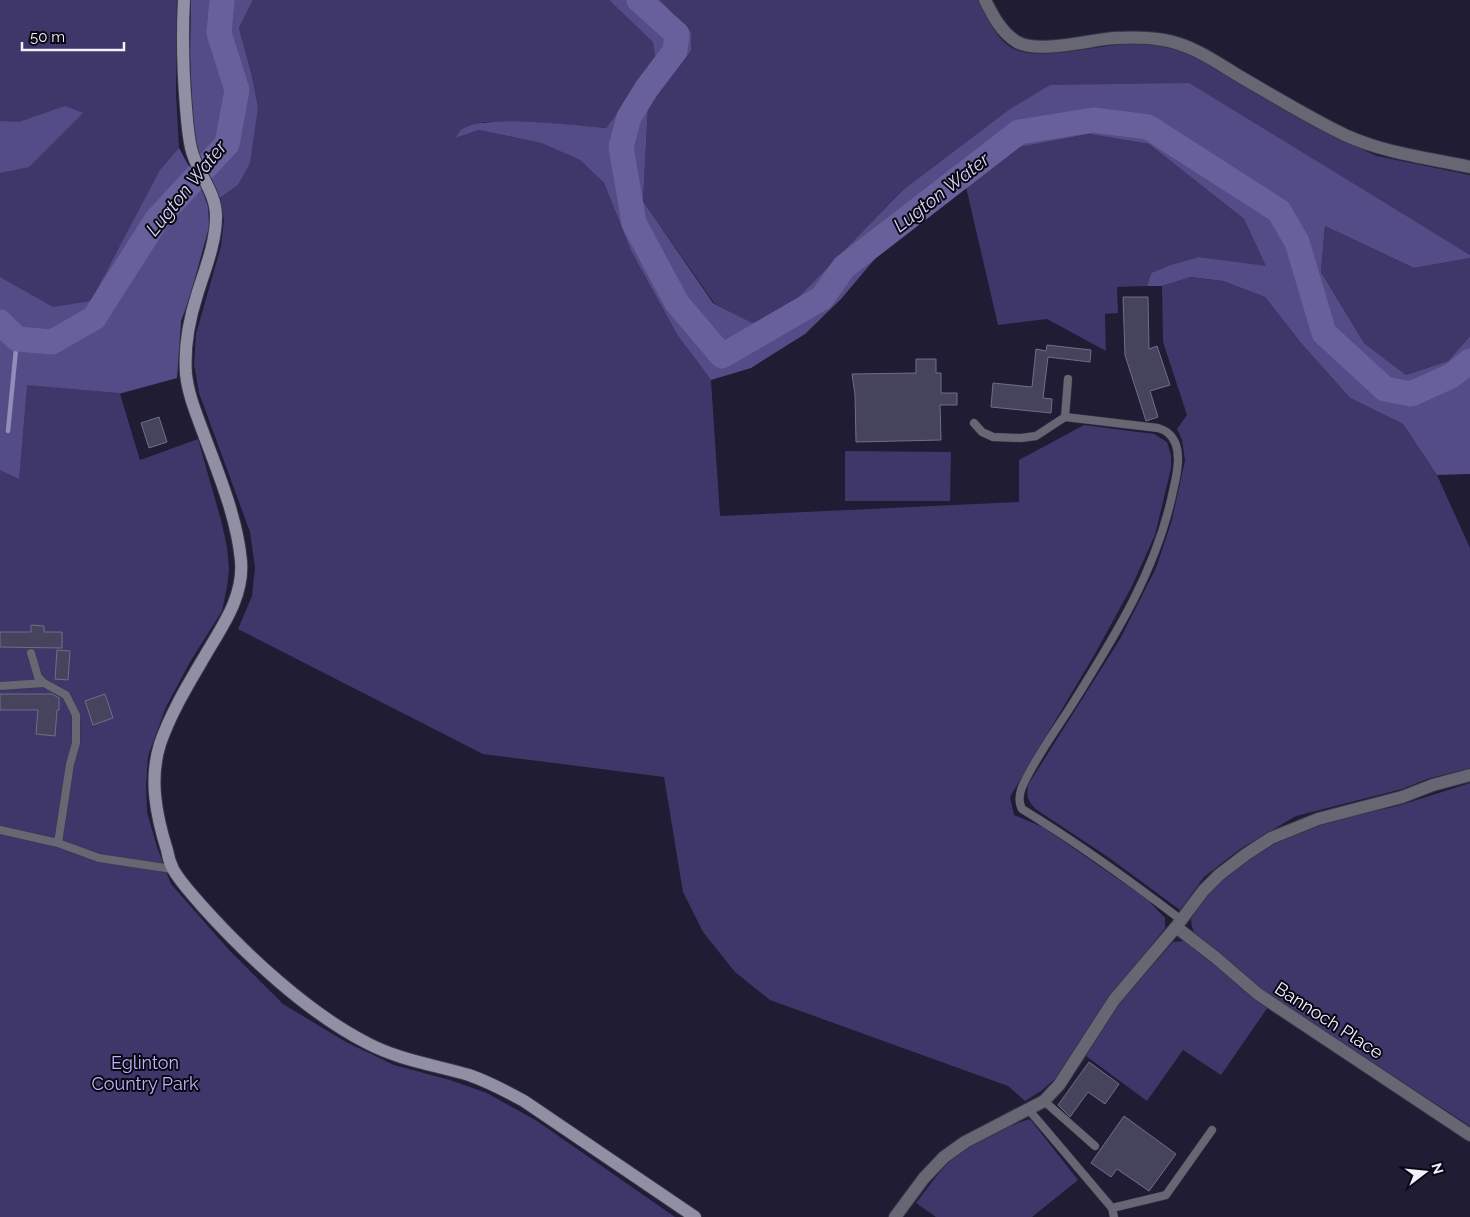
<svg xmlns="http://www.w3.org/2000/svg" width="1470" height="1217" font-family="Raleway,sans-serif">
<style>
.green{fill:#3f376a}
.forest{fill:#544c86}
.lines{fill:none;stroke-linecap:round;stroke-linejoin:round}
.stream{stroke:#918cb9;stroke-width:4.5}
.river{stroke:#68609b;stroke-width:25}
.building{fill:#46445d;stroke:#706d89}
.service-casing{stroke:#38364b;stroke-width:9}
.minor-casing{stroke:#38364b;stroke-width:14}
.secondary-casing{stroke:#38364b;stroke-width:14}
.service{stroke:#676773;stroke-width:8}
.minor{stroke:#676773;stroke-width:12}
.secondary{stroke:#908fa3;stroke-width:12}
.labels{text-anchor:middle;dominant-baseline:central;stroke-width:4;stroke-linejoin:round;paint-order:stroke}
.street-label{font-size:18px;fill:#f2f1fe;stroke:#090812}
.park-label{font-size:18px;fill:#bcb5fb;stroke:#090812}
.water-label{font-size:19px;font-style:italic;fill:#d8d6f9;stroke:#090812}
</style>
<rect width="100%" height="100%" fill="#1f1c33"/>
<!-- green -->
<path class="green" d="M0,0h177l-1,94 3,54 24,45 5,14 1,20 -19,69 -9,25 -4,57 -57,16 20,66 58,-21 23,81 6,27 2,23 -2,17 -5,24 -32,51 -24,45 -18,49 -2,28 1,28 10,35 14,37 59,67 53,53 63,38 48,23 56,15 37,13 50,28 138,96h-675z
M253,0h356l45,42 2,20 -50,66 -72,-6h-50l-27,16 22,-8 62,13 39,17 24,23 27,68 47,85 33,44 9,136 299,-14v-42l65,-35 70,9 13,8 4,13v13l-16,67 -24,53 -35,64 -86,145 4,18 29,12 104,72 18,19v10l-71,92 -38,58 -15,13 -16,10 -17,-15 -238,-86 -35,-28 -32,-40 -20,-40 -19,-115 -181,-23 -245,-125 14,-33 3,-29 -5,-35 -51,-139 -5,-29 2,-30 25,-88 3,-26 -4,-22 18,-13 20,-78 -6,-31 -13,-48z
M660,0h319c8,17 17,40 35,49 27,13 93,-6 125,-6 18,0 35,5 52,10l146,85 40,18 93,19v80l-130,-78 -333,-66 -103,78 -122,125 -30,10 -38,-21 -71,-102 5,-95 43,-55v-19z
M1089,134l60,10 95,75 23,48 -68,-10 -48,16 -4,13 -30,1 1,26 -13,1 1,37 -59,-32 -49,6 -32,-138 54,-40z
M1325,226l89,42 56,-10v78l-22,25 -42,14 -42,-32 -43,-71z
M1189,277l34,4 42,16 36,46 49,55 53,26 34,51 33,73v220l-43,11 -25,10 -106,27 -56,33 -36,28 -24,33 -72,-53 -71,-47c-9,-8 -11,-13 -9,-25l92,-146 36,-71 16,-48 13,-60 -3,-20 -5,-11 10,-14 -24,-73 -1,-56z
M845,451l106,1 -1,49h-105z
M1470,783v343l-190,-124 -46,-33 -39,-35c-10,-19 1,-28 14,-42 31,-31 69,-53 110,-68 26,-9 55,-12 82,-19 23,-7 46,-15 69,-22z
M1185,941l83,66 -47,68 -38,-25 -36,51 -61,-45 27,-45 60,-69z
M1030,1119l48,61 -46,37h-96l-20,-14c12,-15 23,-32 37,-45 22,-19 50,-30 77,-39z"/>
<!-- forest -->
<path class="forest" d="M191,0h62l-14,28 13,48 6,31 -8,56 -12,22 -18,13 -21,-44 -6,-30 -3,-69z
M609,0h51l31,32v19l-43,55 -5,95 70,102 39,20 30,-9 122,-125 103,-78 43,-26 139,-2 281,172v3l-56,10 -89,-42 -4,46 43,71 42,32 42,-14 22,-25v138l-33,1 -34,-51 -53,-26 -49,-55 -36,-46 -42,-16 -33,-4 -28,9h-15l4,-13 20,-8 28,-8 67,9 -22,-47 -95,-75 -60,-10 -69,13 -136,101 -43,51 -36,35 -54,34 -40,12 -33,-44 -47,-85 -27,-68 -24,-23 -39,-17 -62,-13 -23,8c1,-2 2,-5 4,-7 18,-18 119,-5 146,-3l50,-66 -3,-20z
M65,106l18,7 -54,54 -29,6v-52l19,1z
M179,148l24,45 5,14 1,20 -19,69 -9,25 -4,57 -57,15 -93,-8 -8,94 -19,-9v-193l53,30 38,-6 69,-131z"/>
<g class="lines">
<!-- stream -->
<path class="stream" d="M8,431l9,-92"/>
<!-- river -->
<path class="river" d="M639,0l38,34 -2,17 -28,37 -18,29 -8,30 13,76 43,80 45,53 100,-58 22,-31 175,-135 74,-12 55,7 131,84 18,31 27,91 61,56 26,5 40,-18 19,-15
M0,322l17,17 35,3 42,-24 63,-99 70,-75 10,-54 -18,-57 3,-33"/>
</g>
<!-- building -->
<path class="building" d="M1123,297h25l1,52 8,-3 13,39 -20,6 8,26 -12,4 -21,-66z
M1047,345l44,5 -1,12 -42,-5 -5,41 9,1 -1,14 -60,-6 2,-24 39,4 4,-38 10,2z
M916,359h20v14h5v20h16v12h-17l1,35 -85,2 -1,-47 -3,-21 64,-1z
M159,417l8,25 -18,6 -8,-25z
M31,625l13,1v6h18v16l-62,-1v-15h31z
M57,650l13,1 -2,29 -13,-1z
M0,694h52l7,4v12h-2l-2,26 -19,-2 2,-24h-38z
M105,694l8,24 -20,7 -8,-24z
M1089,1062l30,22 -14,20 -17,-12 -18,25 -12,-12z
M1124,1116l52,38 -27,37 -32,-22 -6,8 -20,-14z"/>
<g class="lines">
<defs>
<path id="service" d="M1065,417l93,11c3,1 8,3 10,5 16,13 9,41 5,58 -16,78 -58,145 -100,212 -17,27 -38,55 -51,84 -3,8 -4,15 0,22 56,34 107,71 158,110
M974,423l8,9 11,5 28,1 15,-2 29,-19 3,-38
M31,653l7,24 6,6
M0,686l44,-3 22,12 10,20v28l-6,21 -12,79
M0,830l58,13 41,15 73,11
M1044,1101l51,45
M1029,1110l83,98 2,9
M1112,1208l54,-13 46,-65"/>
<path id="minor" d="M985,0c8,16 16,32 32,42 22,12 72,-2 97,-4 17,-1 34,-1 50,2 28,5 51,21 75,36 35,20 70,42 106,59 39,18 83,23 125,32
M1176,927l39,30 43,37 212,141
M895,1217l29,-39 20,-21 21,-15 79,-41 15,-16 55,-85 62,-73 27,-36 16,-16 26,-20 26,-17 47,-19 84,-22 31,-12 37,-10"/>
<path id="secondary" d="M184,0c-2,36 -1,72 2,108 1,13 2,27 5,40 5,24 25,43 25,68 0,27 -11,53 -19,79 -8,25 -13,52 -11,79 2,20 10,39 17,58 15,41 34,85 38,129 3,35 -18,64 -35,93 -17,29 -35,58 -46,90 -11,35 -4,71 7,106 1,6 3,13 6,19 7,13 19,25 29,37 44,49 106,107 165,137 32,17 68,22 102,32 20,7 37,16 55,26l171,116"/>
</defs>
<!-- service casing -->
<use href="#service" class="service-casing"/>
<!-- minor casing -->
<use href="#minor" class="minor-casing"/>
<!-- secondary casing -->
<use href="#secondary" class="secondary-casing"/>
<!-- service -->
<use href="#service" class="service"/>
<!-- minor -->
<use href="#minor" class="minor"/>
<!-- secondary -->
<use href="#secondary" class="secondary"/>
</g>
<g class="labels">
<!-- street labels -->
<g class="street-label">
<text transform="translate(1329 1020) rotate(33)">Bannoch Place</text>
</g>
<!-- park labels -->
<g class="park-label">
<text x="145" y="1062">Eglinton<tspan x="145" dy="21">Country Park</tspan></text>
</g>
<!-- water labels -->
<g class="water-label">
<text transform="translate(186 188) rotate(-51)">Lugton Water</text>
<text transform="translate(941 192) rotate(-38)">Lugton Water</text>
</g>
</g>
<!-- north arrow -->
<g transform="translate(1425 1172) rotate(74)" stroke="#090812" stroke-width="4" paint-order="stroke">
<path d="M0-4L9 19L0 12L-9 19Z" fill="#f2f1fe"/>
<text y="-8" font-size="14" font-weight="bold" text-anchor="middle" fill="#f2f1fe">N</text>
</g>
<!-- scale -->
<path d="M22 42v8h102v-8" fill="none" stroke="#f2f1fe" stroke-width="2.5"/>
<text x="30" y="42" font-size="15" fill="#f2f1fe" stroke="#090812" stroke-width="4" paint-order="stroke">50 m</text>
</svg>
